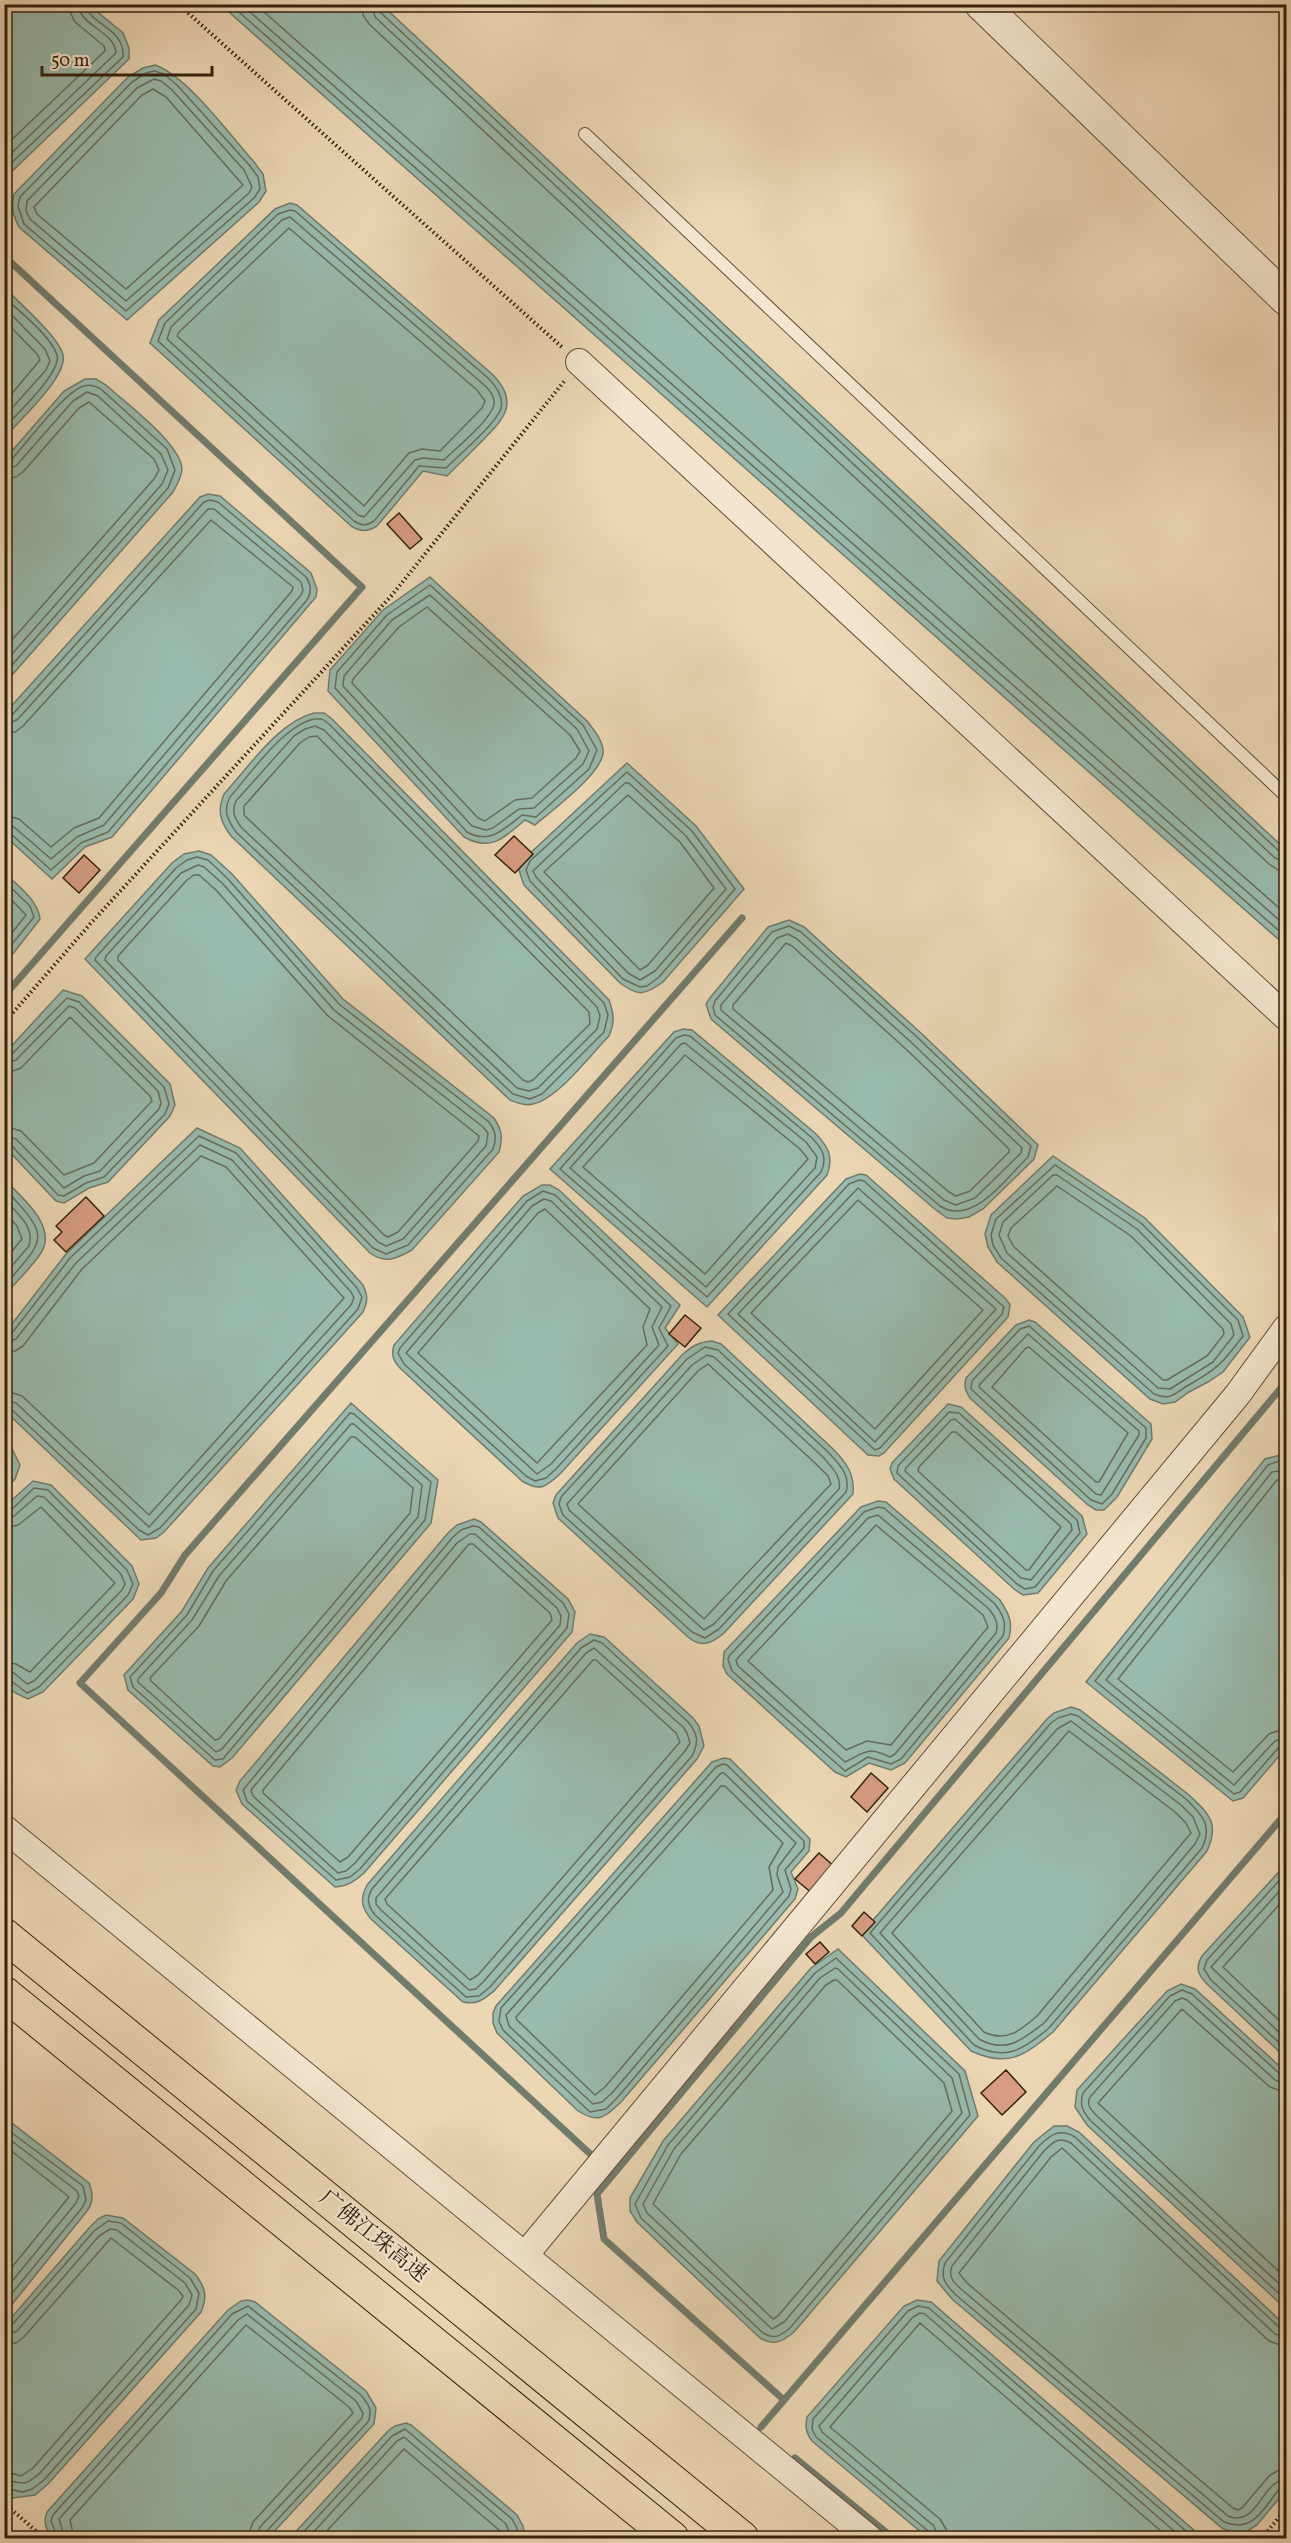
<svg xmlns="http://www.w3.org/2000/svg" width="1291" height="2543" font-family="Vollkorn,'Noto Serif SC',serif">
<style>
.water{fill:#99baad;stroke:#717c6d;stroke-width:1.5}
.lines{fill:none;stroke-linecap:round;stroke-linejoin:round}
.shore{stroke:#666d5d;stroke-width:1.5}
.stream{stroke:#717c6d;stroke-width:7}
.building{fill:#d79c82;stroke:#34200d;stroke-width:1.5}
.service-casing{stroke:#624e37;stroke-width:14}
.minor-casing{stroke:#624e37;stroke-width:28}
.tertiary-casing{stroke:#624e37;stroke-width:34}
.motorway-casing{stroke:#34200d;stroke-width:35}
.path{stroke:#34200d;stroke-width:4;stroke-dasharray:1.5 3;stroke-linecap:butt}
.service{stroke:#f3e5cf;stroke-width:12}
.minor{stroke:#f3e5cf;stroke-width:26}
.tertiary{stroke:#f3e5cf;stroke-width:32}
.motorway{stroke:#ecd7b5;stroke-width:33}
.labels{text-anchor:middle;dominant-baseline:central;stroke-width:4.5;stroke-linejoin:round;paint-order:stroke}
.street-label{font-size:22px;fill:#34200d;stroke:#f3e5cf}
</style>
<rect width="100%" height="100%" fill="#ecd7b5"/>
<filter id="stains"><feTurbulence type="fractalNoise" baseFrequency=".00333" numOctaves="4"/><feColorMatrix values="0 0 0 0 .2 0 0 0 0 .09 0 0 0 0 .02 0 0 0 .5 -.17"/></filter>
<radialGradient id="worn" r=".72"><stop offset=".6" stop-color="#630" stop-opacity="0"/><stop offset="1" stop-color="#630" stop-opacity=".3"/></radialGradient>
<!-- water -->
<path class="water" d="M5,4l84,1 34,28 6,15v11l-124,119z
M221,5h161l904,845v96z
M155,65c32,11 75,70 99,97l9,12 3,17 -7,11 -132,118 -108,-93c-6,-12 -8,-19 -5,-33l114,-117 15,-9z
M290,203l7,2 195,169c29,29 11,46 -12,69 -11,11 -22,22 -33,33l-24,-5 -46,55c-10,6 -16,6 -26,0l-201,-183 9,-23 116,-111z
M5,288c13,14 54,49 58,67 5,21 -44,66 -58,82z
M85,379h11l10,6c19,18 76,59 76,85 -1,8 -5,15 -9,22l-168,191v-224l59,-68z
M208,494l12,2 91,77 6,16 -1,8 -204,240 -27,10 -33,32 -47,-43v-123l195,-216z
M430,577l157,144c6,8 15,18 16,29 3,21 -52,61 -68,75l-10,-5c-21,18 -34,32 -61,17l-136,-146 2,-21 53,-60z
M314,713h10l8,6 277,281c5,14 6,22 0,36 -18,18 -51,63 -76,68 -8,2 -15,-1 -23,-4l-279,-264c-11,-15 -14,-25 -7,-42 25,-27 54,-72 90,-81z
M627,763l69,63 48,63 -81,93c-18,13 -24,15 -43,1l-96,-98 -5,-15 6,-12z
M199,851l12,4 21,19 111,125 151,119c8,12 9,20 5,34l-87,98c-16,9 -27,14 -42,3l-285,-294 87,-96 12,-9z
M5,873c13,13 33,27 35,46l-35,45z
M789,920l15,7 118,107 116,111 -4,14 -51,50 -14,8 -12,2 -10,-1 -11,-8 -225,-191 -5,-15 4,-6 58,-71z
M63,990l19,6 88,88 5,21 -5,11 -62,66 -19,6 -25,15 -8,-2 -52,-55 1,-93z
M683,1029l9,1 123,103c13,13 19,24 12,42l-120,132 -157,-138 124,-137z
M197,1128l43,20 123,137c5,11 5,16 0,27l-199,220 -8,6 -15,2 -136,-129v-78l61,-79z
M1053,1156l92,62 98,99 7,20 -27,35 -15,10 -19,10 -14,10 -12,2 -13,-5 -153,-137 -9,-15 -3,-13 6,-19z
M860,1174l6,1 140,124 4,6 -2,12 -124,136 -5,3 -11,-1 -150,-140 128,-136z
M5,1180c16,17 53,46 36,73 -10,15 -25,29 -36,42z
M542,1185h8l9,5 121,115 -15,23 13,16 -118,130c-14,13 -20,18 -38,7l-122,-113c-7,-8 -9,-13 -6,-23l129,-149z
M1029,1320l6,2 116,102 1,15 -35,58 -13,13h-8l-8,-5 -118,-107c-5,-8 -6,-11 -4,-20l50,-53z
M712,1341l9,3 111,104c14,14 23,26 21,46l-129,139c-13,11 -23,15 -36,4l-130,-119 -5,-15 3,-8 126,-140c10,-9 17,-13 30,-14z
M351,1403l87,77 -7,43 -199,235 -12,9 -7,-1 -85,-76 -4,-15 58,-64 26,-43z
M948,1404l13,3 121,109 5,18 -49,59 -15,2 -9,-6 -120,-110 -4,-10 2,-6z
M5,1441l7,8 8,16 -5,14 -10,10z
M1280,1455l6,3v290l-43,50 -10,3 -147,-119 179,-223z
M33,1481l18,4 81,81 7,18 -6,15 -90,93 -15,7 -13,-6 -10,-10 -1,-176z
M878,1501l8,1 114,98c9,14 13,22 9,38l-104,125 -14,7 -22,-7 -23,14 -11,-5 -108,-98 -4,-8 1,-14 137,-145z
M474,1519l7,3 87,77 7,13 -3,20 -208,241c-9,8 -16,13 -29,14l-93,-83 -6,-14 4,-9 208,-248 9,-8z
M590,1634l14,3 89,81 6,8 5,20 -7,13 -203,232c-11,9 -17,14 -31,11l-92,-83c-10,-12 -11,-20 -4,-34l210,-242z
M1071,1707l9,3 109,85c20,19 31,28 18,56l-154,181c-29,24 -45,36 -82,19l-110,-117 186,-215 7,-6z
M724,1758l6,1 80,80 -1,12 -18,21 7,17 -3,10 -174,203c-16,16 -24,22 -44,8l-80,-77 -4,-10v-10l3,-7 216,-244z
M1286,1864v194l-79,-74c-9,-9 -12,-16 -5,-28z
M838,1949l127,122 13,45 -184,216c-12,10 -20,14 -34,6l-123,-116 -7,-11v-13l33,-57 148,-173z
M1181,1984l14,5 91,83v237l-199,-184 -12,-18 2,-17 90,-99z
M5,2121l8,3 76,59c4,11 5,18 -2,28l-82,102z
M1054,2126h13l12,6 207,194v164l-29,35 -11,7 -12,1 -12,-5 -270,-229 -15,-18 2,-20 95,-119z
M106,2215l17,3 72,56c10,13 13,22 6,38l-153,172 -13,11 -22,3 -9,-5 1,-168 85,-98 8,-8z
M248,2300l7,2 111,89 10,17 -2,16 -106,114h-214c-8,-7 -11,-16 -7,-26l181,-202 13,-9z
M917,2300l14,2 272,236h-275l-116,-97c-6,-8 -7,-14 -5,-24l97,-111z
M406,2423l5,2 106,90 6,11 2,12h-235l98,-107 7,-5z"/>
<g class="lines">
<!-- shore -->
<path class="shore" d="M230,4l1056,933
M241,4l1045,922
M255,4l1031,910
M362,4l1,11 6,9 900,840 9,6 8,1
M371,4l4,13 900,841 11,4
M378,4l2,8 900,840 6,2
M154,71l10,3 13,11 73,81 8,11 2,12 -6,9 -128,113 -102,-87 -6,-18 2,-9 112,-115 14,-9z
M154,79l7,2 11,9 72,80 8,17 -3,6 -123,108 -96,-82 -4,-8 1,-10 110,-113z
M153,89l13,8 77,88 -117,104 -89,-75 -3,-7 108,-112z
M4,147l101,-96 -1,-5 -29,-24 -4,-8 -2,-10
M4,160l112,-107c-2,-23 -36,-26 -38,-49
M4,170l119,-113c2,-30 -34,-31 -37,-53
M290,210l5,1 193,167c8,8 16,18 13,30 -4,15 -42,47 -55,60l-27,-2 -45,55c-8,5 -12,5 -20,0l-196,-180 7,-18 113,-109z
M290,217l193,167c6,5 12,11 11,20 -2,15 -39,45 -50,56l-21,-2 -8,2 -51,57 -6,-2 -191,-176 4,-12 111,-107z
M289,228l188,162 8,11 -3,7 -42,43 -18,-2 -13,4 -45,53 -187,-170 2,-4z
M4,297c15,14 47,39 53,58 5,17 -41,60 -53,73
M4,307l41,42 5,12 -4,9 -42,47
M4,320l33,34 3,6 -36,43
M4,462l7,-2c15,-16 55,-70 73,-74 7,-2 12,0 18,4l65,59 8,21 -7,18 -164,186
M4,470l12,-4 57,-65 14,-9 11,4 63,58 7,16 -6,14 -158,179
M4,479l12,-2 7,-5 56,-64 10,-6 65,57 5,11 -5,9 -150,170
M430,585l153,140 14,25 -8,19 -53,48 -14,-2c-18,14 -32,30 -55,17l-132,-144 2,-16 50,-57z
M430,595l147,134 12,22 -6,13 -49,44 -15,1 -26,19 -7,2 -14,-4 -129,-140 1,-10 48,-56z
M427,607l143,128 10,16 -4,7 -44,40 -17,2 -30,21 -7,-3 -126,-135 1,-4 46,-52z
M4,717l8,-2 192,-213 6,-2 8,2 88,75c5,8 6,14 1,23l-199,232 -27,11 -30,27 -40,-36 -7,-2
M314,719h8l7,5 275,279 4,12 -4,17 -62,62 -12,5 -17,-5 -277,-262c-9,-13 -13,-21 -6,-35 22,-25 52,-70 84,-78z
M4,724l13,-4 191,-211h6l87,73 2,8 -2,5 -197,230 -27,12 -26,22 -37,-32 -10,-3
M315,726l9,4 273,277 3,9 -3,13 -59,59 -9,3 -12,-3 -276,-261c-6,-9 -10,-15 -5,-26l58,-65 11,-7z
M4,733l11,-1 8,-6 188,-206 82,67 -1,4 -193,227 -25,10 -23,19 -32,-28 -15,-4
M317,736l272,276 1,12 -57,56 -5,2 -5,-2 -279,-265v-9l56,-63 9,-6z
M627,772l65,59 43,58 -76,88 -12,9 -7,1 -17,-8 -93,-98 -4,-11 4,-9z
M625,783h4l57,53 40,53 -71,82 -15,9 -12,-7 -92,-96 -3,-6z
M628,795l52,47 34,46 -66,77 -8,5 -96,-98z
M197,857l11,3 20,19 111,125 150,118c7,10 8,16 4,27l-85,96 -22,9 -13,-6 -278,-288 1,-3 80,-89 11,-8z
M198,865l6,2 19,17 111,126 149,117 5,6 -2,13 -83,93 -17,7 -8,-4 -273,-282 1,-4 75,-83z
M194,875h5l17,15 112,126 151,120 -1,5 -80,91 -10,5 -4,-2 -266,-275v-4l69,-76z
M4,881l26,25 4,11 -30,37
M4,892l22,23 -22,28
M789,926l12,6 117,106 113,108 -3,11c-22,21 -55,70 -88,49l-225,-191 -2,-8 2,-6 57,-69z
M788,934l9,5 116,105 109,104 -1,5 -46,45 -19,7 -12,-5 -223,-190v-5l56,-67z
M786,943l6,3 115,104 102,99v3l-39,39 -14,5 -7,-4 -216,-183v-4z
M684,1035l6,1 121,101c11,11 17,20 10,35l-114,125 -147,-128 116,-131z
M685,1043l121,99 11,15 -2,11 -109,119 -136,-119 111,-124z
M685,1055l115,94 8,10 -103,115 -122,-107z
M4,1057l7,-2 56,-57 12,4 85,85 5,17 -4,10 -61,63 -18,6 -22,13 -6,-1 -47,-50 -7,-2
M4,1064l12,-4 53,-54 6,2 83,83 3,12 -2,6 -59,62 -16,5 -20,12 -48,-49 -12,-4
M4,1074l17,-6 49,-51 80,79 2,5 -58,62 -30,12 -43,-44 -17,-5
M1055,1165l86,58 97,97 5,16c-21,28 -26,33 -56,50 -13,8 -17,15 -33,8l-153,-136 -8,-13 -2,-10 5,-16z
M1053,1175h4l80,54 94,95 3,11 -21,27 -43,27 -12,-1 -151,-135 -8,-18 4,-13z
M859,1180l5,1 140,126 -2,7 -122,134 -5,2 -147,-136 121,-130z
M1057,1186l74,50 92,93 1,5 -17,22 -40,24h-4l-149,-133 -6,-11 3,-8z
M4,1188c47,50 43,49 0,98
M858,1188l138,121 -121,133 -137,-128z
M543,1191l12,4 116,111 -12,22 9,18 -112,123 -10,9 -11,3 -9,-5 -122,-112 -6,-11 2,-5 127,-147z
M4,1199c12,13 31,27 25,47l-25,29
M544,1199l7,2 111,106 -10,20 7,18 -108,119 -14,10 -131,-121 126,-147z
M858,1200l125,110 -108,119 -124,-116z
M545,1209l105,100 -7,18 4,18 -110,118 -119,-110 120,-140z
M4,1212l13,14 5,13 -18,22
M1029,1326l117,102v10l-34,56 -10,10 -11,-4 -120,-111 1,-8 48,-52z
M1028,1334l111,97v4l-38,60 -5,-1 -117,-107 1,-3z
M4,1336l8,-3 58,-75 129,-122 37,17 121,135 5,9 -4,12 -198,219 -12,7 -9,-5 -128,-121 -7,-2
M4,1343l12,-4 60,-76 124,-118 32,15 119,132 3,6 -3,7 -202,222 -133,-124 -12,-3
M705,1347l13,3 110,102c11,12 23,23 18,40l-127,137 -14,9 -13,-6 -129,-117 -4,-11 2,-7 126,-138z
M1029,1347l99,86 -29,49h-3l-104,-95 34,-39z
M4,1352l11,-1 8,-5 59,-77 119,-113 25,11 118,131 -195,217 -127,-119 -18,-6
M707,1355l7,2 109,100c8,10 19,19 16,32l-125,135 -10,6 -135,-120 -2,-6 125,-139z
M708,1364l108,100 12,12 3,8 -127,135 -126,-115 120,-133z
M949,1412l10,1 118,107 3,13 -45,54 -10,2 -8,-5 -120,-111 1,-7z
M350,1413l4,1 77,68 -6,38 -198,234 -4,5 -8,1 -82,-73 -3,-10 57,-62 26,-44z
M955,1419l116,105 1,6 -41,50 -10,-2 -116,-107 1,-3 45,-48z
M351,1424h3l68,61 -4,32 -196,232 -6,3 -78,-70v-3l54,-59 27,-44z
M952,1432h4l105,95 -32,43h-3l-108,-99 1,-4z
M351,1437h4l58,51 -3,25 -191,226 -4,1 -64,-59 -1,-3 49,-52 27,-45z
M1286,1463l-7,-2 -11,4 -173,216 139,113 6,-2 40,-46 6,-1
M1286,1470l-14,2 -166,208 128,105 41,-44 11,-4
M1286,1479l-9,1 -159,199 115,93 36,-38 17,-6
M878,1507l6,1 111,96c8,11 12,19 8,32l-102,123 -10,5 -23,-7 -23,14 -113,-100 -4,-12 2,-4 134,-143z
M4,1511l7,-1 23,-22 14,2 79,80 6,14 -5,11 -89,92 -12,6 -17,-13 -6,-1
M878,1515l111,94c6,8 10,14 7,24l-101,121 -5,3c-24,-11 -24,-5 -45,5l-107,-96 -2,-6 132,-142z
M4,1519l10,-3 23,-20 7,1 77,77 4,10 -3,6 -88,91 -7,3 -13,-11 -10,-2
M876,1525l107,90 5,12 -97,118 -24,-4 -21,9 -98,-89z
M473,1526l6,1 84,76 6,11 -2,14 -207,241 -10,8 -14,3 -89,-79 -4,-11 209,-252 9,-8z
M4,1528l14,-3 23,-18 74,76 -85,89 -14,-8 -12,-2
M470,1534h5l82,74 4,8 -1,9 -205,238 -9,8 -8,2 -85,-77 -2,-6 206,-247z
M469,1544h4l77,69 2,7 -204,237 -8,5 -77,-69v-3z
M594,1640l8,3 86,79c10,12 11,20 4,34l-202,231 -11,9 -13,1 -91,-82c-7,-9 -9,-16 -3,-26l209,-241z
M594,1648l89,79 4,6 3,10 -5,8 -201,230 -8,8 -7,1 -88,-80 -5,-6v-6l210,-245z
M593,1660h3l80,73 4,9 -202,233 -8,5 -83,-76 -2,-5z
M1071,1714l7,2 108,83c16,16 27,26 16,49l-153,180c-25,21 -43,34 -75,17l-104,-112 181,-210 7,-5z
M1071,1721l110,84 12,12 7,17 -5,10 -151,179c-22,17 -38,31 -65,16l-99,-106 177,-204z
M1069,1731l106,81 11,11 5,10 -154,183c-16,14 -31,27 -53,16l-92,-99z
M723,1764l4,1 77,76v7l-19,22 6,19 -2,7 -172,202 -11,11 -16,3 -87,-82 -4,-9 2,-13 215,-241z
M721,1773h3l72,70 -18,24 -1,8 6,17 -171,201 -10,9 -9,2 -84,-78 -3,-11z
M721,1786h4l58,57 -14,24 4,23 -168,197 -10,8 -78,-75 -1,-3z
M1286,1873l-79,87 -3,9 7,11 75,69
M1286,1884l-75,83 75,72
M1286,1897l-63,70 63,60
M836,1958l123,116 11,41 -180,213c-10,8 -15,12 -27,5l-122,-115 -6,-14 33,-59 147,-172z
M835,1968l3,1 114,109 10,35 -178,209 -12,7 -125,-116 -4,-9 31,-55 146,-171z
M834,1980h3l107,103 8,28 -174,205 -5,3 -120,-115 28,-50 145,-169z
M1286,2076l-6,-2 -88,-80 -10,-4 -12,6 -87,97c-4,12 0,19 8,28l195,179
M1286,2084l-11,-4 -88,-80 -5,-2 -7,3 -85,96c-4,8 1,13 7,19l189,174
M1286,2093l-16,-6 -88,-78 -84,94 188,175
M4,2127l79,59 3,14 -4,8 -78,95
M4,2135l73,56 2,5 -3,7 -72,88
M4,2145l65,52 -65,80
M4,2328l7,-2 83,-95 14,-10 13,2 69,55 9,15 -3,16 -152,171 -12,9 -9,3 -19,-4
M1286,2330l-6,-2 -205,-191c-15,-9 -24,-3 -36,9l-94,117c-5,15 0,21 11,32l268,227c29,12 40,-14 56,-34l6,-1
M4,2336l13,-5 82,-95 11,-7 7,1 68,53 7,12 -3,10 -150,169c-17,14 -16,8 -35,6
M1286,2337l-11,-3 -204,-191c-12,-7 -18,-1 -27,8l-92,115c-4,11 1,16 9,23l267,227c30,12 33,-35 58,-37
M4,2345l12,-2 7,-5 88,-100 67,52 5,6 -2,4 -148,168 -12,8 -17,-5
M1286,2347l-17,-6 -207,-193 -11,9 -92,116 8,10 266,225 5,2 4,-2 27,-32 8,-5 9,-1
M58,2538l-7,-17 2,-6 179,-201 16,-8 113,89c8,10 12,15 7,27l-102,110 -2,6
M65,2538l-6,-19 179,-199 9,-6 109,87 7,12 -1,5 -102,109 -4,11
M74,2538l-4,-18 176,-195 103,82 4,6 -100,109 -6,16
M298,2538l94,-102 13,-7 107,90 5,9 2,10
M308,2538l89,-97 7,-4 102,87 5,14
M320,2538l84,-89 95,81 3,8
M931,2538l-3,-7 -112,-94 -4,-8 1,-10 95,-108 10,-5 11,2 265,230
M938,2538l-4,-12 -112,-94 -3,-6 94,-109 7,-4 5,1 257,224
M947,2538l-1,-9 -6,-10 -110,-92 90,-104 249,215"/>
<!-- stream -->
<path class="stream" d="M4,256l358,331 -358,409
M613,2175l-533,-492 81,-90 24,-38 557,-637
M784,2400l-180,-161 -7,-45 214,-257 30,-24 445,-531
M761,2427l525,-614
M795,2458l98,80"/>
</g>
<!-- building -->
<path class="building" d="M399,513l23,26 -12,10 -23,-25z
M514,836l19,18 -18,19 -20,-18z
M84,855l16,15 -21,23 -16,-15z
M86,1197l18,19 -38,36 -12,-12 8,-8 -6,-6z
M685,1315l16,13 -16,19 -16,-13z
M871,1773l17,15 -21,24 -16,-15z
M819,1853l17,15 -23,26 -18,-15z
M864,1912l11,10 -13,14 -10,-10z
M820,1942l9,10 -14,12 -9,-10z
M1006,2070l20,22 -24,23 -21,-22z"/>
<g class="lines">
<defs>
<path id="service" d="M585,134l701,662"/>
<path id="minor" d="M579,362l707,655
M4,1828l865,710
M525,2255l713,-861 48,-66"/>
<path id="tertiary" d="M981,4l305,295"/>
<path id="motorway" d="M4,1935l738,603
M4,1993l668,545"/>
</defs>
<!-- service casing -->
<use href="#service" class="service-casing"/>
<!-- minor casing -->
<use href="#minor" class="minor-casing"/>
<!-- tertiary casing -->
<use href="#tertiary" class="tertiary-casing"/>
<!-- motorway casing -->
<use href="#motorway" class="motorway-casing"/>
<!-- path -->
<path class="path" d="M178,4l385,344
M4,1023l87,-100 301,-328 174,-216
M4,2503l40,35
M1262,2538l24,-29"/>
<!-- service -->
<use href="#service" class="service"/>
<!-- minor -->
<use href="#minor" class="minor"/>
<!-- tertiary -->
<use href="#tertiary" class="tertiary"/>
<!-- motorway -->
<use href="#motorway" class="motorway"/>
</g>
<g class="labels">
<!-- street labels -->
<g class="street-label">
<text transform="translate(373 2237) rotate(39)">广佛江珠高速</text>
</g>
</g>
<!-- margin -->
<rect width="1291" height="2543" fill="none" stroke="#ecd7b5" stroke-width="24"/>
<rect x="6" y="6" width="1279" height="2531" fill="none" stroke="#34200d" stroke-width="3"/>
<rect x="12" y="12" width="1267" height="2519" fill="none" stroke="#34200d" stroke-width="1.5"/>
<!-- scale -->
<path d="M42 66v9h170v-9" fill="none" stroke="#34200d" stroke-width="3"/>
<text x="51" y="66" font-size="18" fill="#34200d" stroke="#f3e5cf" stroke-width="4.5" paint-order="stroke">50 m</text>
<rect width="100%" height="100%" filter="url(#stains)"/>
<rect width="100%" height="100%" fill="url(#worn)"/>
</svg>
